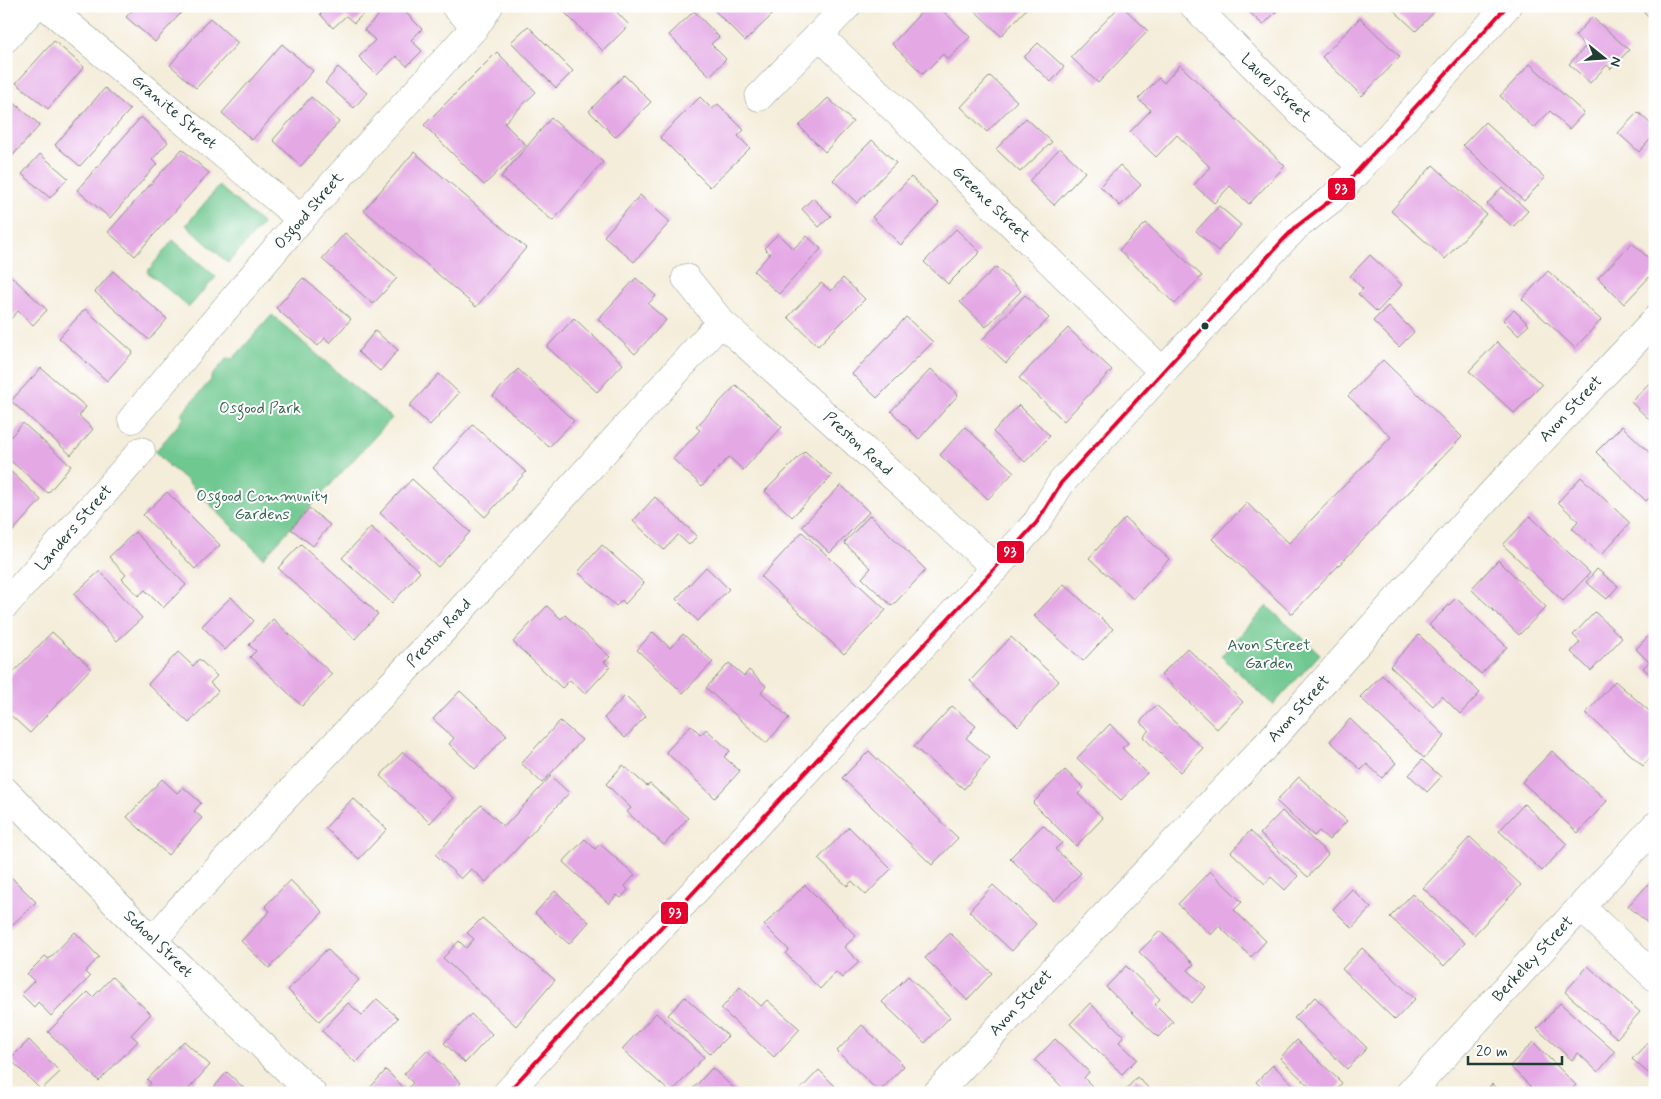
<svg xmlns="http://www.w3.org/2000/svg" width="1661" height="1099" font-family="Mynerve,sans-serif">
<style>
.green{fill:#6ec890;stroke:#468262}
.building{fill:#e4a8e5}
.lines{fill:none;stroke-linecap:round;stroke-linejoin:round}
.minor-casing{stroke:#8a9587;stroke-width:29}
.major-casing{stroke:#8a9587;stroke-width:29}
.minor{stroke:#fff;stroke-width:28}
.major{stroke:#fff;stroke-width:28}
.bus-1-casing{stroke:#fff;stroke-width:8}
.bus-1{stroke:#e4002b;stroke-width:4}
.bus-dot{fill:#1f3d34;stroke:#fff;stroke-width:2}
.labels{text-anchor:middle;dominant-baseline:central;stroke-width:4;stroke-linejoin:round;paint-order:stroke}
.street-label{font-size:16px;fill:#1f3d34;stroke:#fff}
.park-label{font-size:16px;fill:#376750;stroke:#fff}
.line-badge{stroke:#fff;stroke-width:2}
.badge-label{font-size:14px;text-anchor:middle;font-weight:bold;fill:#fff}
</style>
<rect width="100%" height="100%" fill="#fff"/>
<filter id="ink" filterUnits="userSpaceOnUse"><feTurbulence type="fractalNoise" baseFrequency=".02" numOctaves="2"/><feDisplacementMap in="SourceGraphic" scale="10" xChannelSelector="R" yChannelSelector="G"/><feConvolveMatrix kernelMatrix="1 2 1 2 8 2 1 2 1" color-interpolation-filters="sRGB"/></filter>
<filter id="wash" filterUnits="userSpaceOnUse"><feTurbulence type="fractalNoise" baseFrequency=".0096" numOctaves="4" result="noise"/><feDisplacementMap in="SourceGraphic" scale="20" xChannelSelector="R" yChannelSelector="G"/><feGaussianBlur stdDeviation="1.12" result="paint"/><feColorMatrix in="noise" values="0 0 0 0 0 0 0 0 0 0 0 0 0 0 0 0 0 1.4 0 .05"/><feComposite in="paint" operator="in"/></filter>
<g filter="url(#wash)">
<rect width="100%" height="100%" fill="#f4edda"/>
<!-- green -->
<path class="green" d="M219,186l44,38 -35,39 -42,-38z
M173,240l43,37 -27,30 -42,-35z
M272,315l81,71 39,32 -129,140 -79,-80 -15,-12 -14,-14 29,-34 -3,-4 30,-34v-3l16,-19 6,1z
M1267,606l53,48 -47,51 -52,-49z"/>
<g id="blocks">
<!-- building -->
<path class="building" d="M136,6h51l-32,36 -29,-25z
M328,6h43l-17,17 -8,-7 -13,12 -13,-14z
M388,6h11l23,23 -11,11 11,11 -15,15 -11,-10 -19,19 -18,-18 16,-17 -11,-10z
M558,6h53l18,19 -26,26z
M710,6h54l8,9 -27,26z
M927,6h11l32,31 -22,23 -5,-6 -20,20 -31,-30z
M970,6h59l-28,30z
M1120,6h2l26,25 -50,52 -27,-26z
M1243,6h39l-19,19z
M1389,6h51l-24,25z
M1637,6h18v11l-2,3z
M694,11l25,26 -8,7 15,15 -16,17 -41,-41z
M1592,17l37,33 -18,19 -4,-4 -17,18 -21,-19 17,-18 -11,-10z
M210,18l28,25 -42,45 -26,-23z
M1360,18l40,39 -38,39 -40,-39z
M528,26l45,45 -17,17 -45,-46z
M54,41l30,26 -36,42 -32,-26z
M1038,43l26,24 -13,15 -27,-25z
M282,44l31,27 -61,69 -30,-27z
M497,52l39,40 -32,31 22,22 -42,40 -60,-60z
M1530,64l54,49 -15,16 -19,-18 -16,17 -34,-32z
M1180,65l105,101 -36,38 -19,-18 -16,17 -20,-18 16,-18 -33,-32 -21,22 -26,-25 21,-22 -13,-11 21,-21 5,5z
M338,67l29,26 -13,15 -29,-25z
M624,75l27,27 -36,35 -26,-26z
M990,76l27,25 -30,31 -26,-25z
M105,88l25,22 -50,56 -25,-21z
M6,96l34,29 -33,37h-1z
M311,97l28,25 -38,44 -28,-26z
M700,97l12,12 6,-5 26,26 -6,6 12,12 -40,39 -50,-50z
M828,98l25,24 -28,30 -26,-26z
M1638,112l17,16v6l-16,18 -21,-19z
M141,117l27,25 -16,18 5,4 -47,54 -33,-28z
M551,118l52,44 -50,59 -52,-44z
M1026,118l26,24 -32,30 -24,-23z
M1485,122l60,56 -21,23 -61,-56z
M872,140l24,23 -39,40 -24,-23z
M1060,148l25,24 -31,33 -25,-24z
M182,149l27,24 -74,83 -27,-24z
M414,152l112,96 -50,59 -112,-97z
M40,154l28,24 -18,20 -28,-24z
M1120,165l21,20 -21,21 -20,-20z
M1433,165l53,49 -41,45 -54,-48z
M911,177l28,27 -38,41 -29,-28z
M1502,187l26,24 -15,16 -26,-23z
M640,195l30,27 -36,40 -30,-26z
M813,198l18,18 -12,11 -17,-18z
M1219,206l22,19 -23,26 -22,-20z
M1146,223l56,53 -27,28 -56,-54z
M956,229l24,23 -32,32 -24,-22z
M345,233l52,45 -24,26 -51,-45z
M778,234l15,15 14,-13 14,13 -42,45 -25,-23 16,-17 -6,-6z
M1632,243l23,21v7l-31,33 -26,-26z
M1370,255l32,30 -25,27 -19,-18 5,-5 -13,-13z
M996,267l25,24 -35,36 -26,-25z
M113,271l54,48 -18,21 -54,-48z
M1548,271l53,49 -26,28 -53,-49z
M10,275l37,35 -14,15 -15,-14 -12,13v-45z
M303,278l48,41 -21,24 -5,-5 -7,8 -42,-38z
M636,278l20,18 -8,8 18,16 -31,34 -37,-35z
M843,278l22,21 -47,47 -30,-29 33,-34 10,8z
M1025,295l24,23 -43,45 -24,-23z
M1388,306l26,26 -15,15 -26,-26z
M85,309l48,43 -26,29 -48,-43z
M1514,310l15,15 -11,10 -15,-15z
M906,317l27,25 -56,56 -25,-24z
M574,318l49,46 -26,28 -50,-45z
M1068,328l44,42 -48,51 -45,-43z
M375,331l23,19 -18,21 -22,-19z
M1497,342l45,43 -28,28 -45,-42z
M1383,360l79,77 -170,177 -80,-75 35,-36 42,40 102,-106 -43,-41z
M41,368l45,39 -7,9 14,13 -22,26 -60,-54z
M518,369l56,52 -25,26 -56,-51z
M931,369l27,26 -39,44 -28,-28z
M439,374l20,19 -29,32 -21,-19z
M1655,377v48l-24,-23z
M736,385l46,42 -39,43 -14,-13 -27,29 -29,-27 27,-29 -4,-3z
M1019,405l31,31 -25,26 -32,-30z
M23,423l48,43 -23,27 -42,-36v-15z
M473,425l53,47 -41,45 -52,-49z
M1622,426l33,32v34l-9,9 -50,-49z
M965,427l49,45 -26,27 -48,-44z
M805,451l27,25 -40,41 -27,-26z
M6,467l35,33 -29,32 -6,-5z
M1581,477l49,46 -29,32 -29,-27 6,-7 -20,-19z
M412,479l58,53 -32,35 -58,-54z
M841,485l28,27 -39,41 -28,-27z
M167,492l53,53 -25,24 -52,-54z
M655,497l42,39 -8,9 -11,-10 -14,15 -31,-29z
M309,508l21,17 -17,21 -22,-17z
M870,515l56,55 -34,36 -30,-28 9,-10 -27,-25z
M1530,516l60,57 -27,28 -60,-56z
M1125,518l44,41 -36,40 -44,-41z
M371,527l49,45 -28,31 -50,-45z
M135,532l51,53 -23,23 -18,-18 -7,6 -16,-17 4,-4 -17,-18z
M802,532l84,78 -42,44 -83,-77z
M301,544l77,70 -23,25 -77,-71z
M602,545l42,38 -19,21 -3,-4 -6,6 -38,-34z
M1498,560l48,47 -27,28 -48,-46z
M706,567l23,22 -31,32 -22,-22z
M1597,569l21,17 -11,13 -21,-17z
M100,571l42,47 -25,23 -43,-47z
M1064,584l49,45 -30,32 -49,-45z
M231,597l23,24 -29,29 -23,-24z
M1456,598l51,49 -26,27 -52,-49z
M547,606l14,13 4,-4 45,42 -6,5 6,5 -25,27 -15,-14 -8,8 -49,-46z
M1595,612l27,26 -31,33 -20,-19 9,-10 -7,-7z
M273,619l59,55 -30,32 -52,-49 6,-6 -7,-6z
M1655,629v50l-12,-11 6,-6 -13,-13z
M52,632l39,36 -61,65 -24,-22v-31z
M653,632l17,16 13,-14 30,28 -30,31 -46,-43z
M1419,635l61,58 -20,21 -18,-18 -9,10 -43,-40z
M1011,637l48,44 -41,45 -48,-45z
M1187,648l56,54 -26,27 -56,-54z
M178,652l15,14 6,-7 18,17 -7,7 8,8 -29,32 -41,-39z
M729,663l15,13 5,-6 17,16 -5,6 28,26 -23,25 -60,-55z
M1382,675l63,61 -21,22 -64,-61z
M1615,681l40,35v37l-12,13 -57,-53z
M460,691l47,44 -32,34 -26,-25 5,-6 -21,-19z
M625,696l21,20 -21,22 -21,-20z
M1156,705l47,43 -23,24 -37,-35 6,-7 -9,-8z
M952,706l24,20 -10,12 24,20 -26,31 -50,-42z
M1350,719l46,44 -14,15 -15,-14 -6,6 -31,-29z
M560,721l22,19 -40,43 -21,-20z
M1110,724l18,19 -6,5 25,25 -26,27 -44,-42z
M691,725l10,10 5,-6 24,22 -6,6 16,14 -25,27 -49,-46z
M869,751l89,87 -26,27 -90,-87z
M1552,751l55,50 -29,32 -56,-51z
M403,752l50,46 -23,25 -50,-47z
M1422,760l19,17 -14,15 -18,-17z
M623,765l24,21 3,-2 38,34 -24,27 -37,-33 4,-4 -25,-24z
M1065,770l19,18 -6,6 25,24 -27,28 -43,-43z
M551,776l18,17 -83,89 -15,-13 -10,10 -25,-24 45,-50 23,22z
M1299,777l48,44 -18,19 -10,-9 -5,5 -38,-35z
M162,779l15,14 6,-6 18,16 -7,8 8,7 -34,37 -41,-38z
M353,798l34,31 -28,30 -34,-31z
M1524,804l43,40 -25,27 -43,-40z
M1282,811l46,43 -20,23 -48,-43z
M1043,825l19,18 -7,6 26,24 -27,28 -44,-43z
M849,827l42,42 -25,26 -14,-14 -5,5 -29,-27z
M1250,831l48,45 -13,14 -14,-13 -6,7 -34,-32z
M1470,837l51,48 -47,50 -51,-47z
M585,839l10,10 5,-5 35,31 -10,11 3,4 -7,8 -4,-3 -8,9 -46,-42z
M1210,871l32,31 -8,8 32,31 -15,16 -32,-31 -8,9 -33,-31z
M6,872l30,30 -30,29z
M1655,877v52l-27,-23z
M290,880l33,32 -54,56 -28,-27 29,-30 -5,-5z
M805,885l51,51 -12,11 15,15 -17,16 -6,-6 -16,17 -34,-35 3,-4 -25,-25z
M993,885l43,39 -24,27 -43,-40z
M1352,889l19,19 -19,20 -19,-19z
M555,891l34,31 -20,22 -34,-31z
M1412,894l53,49 -21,23 -54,-49z
M482,918l73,62 -39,46 -73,-68 16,-17 7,7 8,-9 -7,-6z
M1160,931l34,33 -6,6 18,17 -14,16 -53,-51z
M75,932l24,25 -14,15 5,5 -39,39 -13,-14 -4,5 -13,-13 13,-13 -7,-7 18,-18 4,3z
M950,933l42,40 -25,27 -42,-42z
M1362,948l53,51 -20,21 -53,-51z
M327,949l32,31 -40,41 -31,-31z
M1126,966l34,33 -5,5 18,18 -15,15 -52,-50z
M1588,966l52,46 -23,26 -52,-46z
M908,976l42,41 -25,26 -43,-41z
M112,977l39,37 -20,21 7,6 -39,40 -51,-49 40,-40 5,5z
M740,987l21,19 6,-6 33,29 -26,28 -53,-48z
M685,997l43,39 -18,18 -42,-39z
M1315,997l52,51 -20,21 -53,-51z
M377,999l21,19 -42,45 -34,-32 26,-28 14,12z
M1090,1003l34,33 -5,6 18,17 -15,15 -52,-50z
M1560,1003l55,49 -17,20 -20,-19 -6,7 -35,-31z
M656,1013l48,44 -33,36 -49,-44z
M471,1014l21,20 -27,29 -21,-20z
M862,1025l42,41 -25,26 -42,-41z
M1655,1035v44l-23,-20z
M1055,1039l34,33 -5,6 15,15h-31l-33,-33z
M29,1040l31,32 -19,18 -31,-31z
M1297,1040l45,43 -9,10h-17l-36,-35z
M184,1041l26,24 -25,28h-43l9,-10 -4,-3z
M1533,1042l43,43 -8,8h-14l-4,-4 -3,4h-10l-27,-27z
M427,1050l34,33 -9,10h-81l-3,-3 18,-20 20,20 7,-7 -9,-9z
M1273,1065l29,28h-35l-11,-11z
M712,1068l27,25h-50z
M819,1070l23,23h-45z
M227,1072l22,21h-40z
M1137,1077l17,16h-31z
M1492,1084l8,9h-17z"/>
</g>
</g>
<g filter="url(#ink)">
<use href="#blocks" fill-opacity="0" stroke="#8a9587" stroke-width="1"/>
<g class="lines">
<defs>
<path id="minor" d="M46,6l255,213
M455,6l21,20
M847,6l-28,29 344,337
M1194,6l111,111 57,49
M6,38l29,-32
M759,97l60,-62
M686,278l35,44
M132,419l169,-200 175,-193 13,-20
M6,604l135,-153
M6,792l147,149 159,152
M1581,907l74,70
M153,941l27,-32 261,-277 280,-310 275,246
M937,1093l333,-352 223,-249 162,-172
M1410,1093l245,-267"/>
<path id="major" d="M507,1093l503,-541 27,-30 24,-39 222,-243 14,-14 35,-27 175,-193"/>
</defs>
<!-- minor casing -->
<use href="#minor" class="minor-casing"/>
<!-- major casing -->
<use href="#major" class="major-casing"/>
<!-- minor -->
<use href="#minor" class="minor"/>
<!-- major -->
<use href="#major" class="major"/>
<defs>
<path id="bus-1" d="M507,1093l503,-541 27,-30 24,-39 222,-243 14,-14 35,-27 175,-193"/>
</defs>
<!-- bus-1 casing -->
<use href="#bus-1" class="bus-1-casing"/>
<!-- bus-1 -->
<use href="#bus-1" class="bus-1"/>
</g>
</g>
<!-- markers -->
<circle class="bus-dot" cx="1205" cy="326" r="4.5"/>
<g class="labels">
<!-- street labels -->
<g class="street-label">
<text transform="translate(1276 88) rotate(44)">Laurel Street</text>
<text transform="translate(174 112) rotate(40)">Granite Street</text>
<text transform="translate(991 204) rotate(44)">Greene Street</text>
<text transform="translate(309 211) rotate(-49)">Osgood Street</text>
<text transform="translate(1571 409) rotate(-47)">Avon Street</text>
<text transform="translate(858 444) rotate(42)">Preston Road</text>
<text transform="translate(74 528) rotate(-49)">Landers Street</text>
<text transform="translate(439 633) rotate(-47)">Preston Road</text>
<text transform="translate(1299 709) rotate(-48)">Avon Street</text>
<text transform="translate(158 944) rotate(44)">School Street</text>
<text transform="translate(1533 959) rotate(-47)">Berkeley Street</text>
<text transform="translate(1021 1003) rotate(-47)">Avon Street</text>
</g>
<!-- park labels -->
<g class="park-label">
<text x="260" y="408">Osgood Park</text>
<text x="262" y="496">Osgood Community<tspan x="262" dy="18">Gardens</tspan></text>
<text x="1269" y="645">Avon Street<tspan x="1269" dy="18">Garden</tspan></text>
</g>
</g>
<g class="line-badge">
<rect x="1327" y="177" width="29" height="24" rx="5" fill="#e4002b"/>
<rect x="996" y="540" width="29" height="24" rx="5" fill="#e4002b"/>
<rect x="660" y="901" width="29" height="24" rx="5" fill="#e4002b"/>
</g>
<g class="badge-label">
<text x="1341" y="193">93</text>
<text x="1010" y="556">93</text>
<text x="675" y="917">93</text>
</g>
<!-- margin -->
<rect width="1661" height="1099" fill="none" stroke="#fff" stroke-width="25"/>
<!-- north arrow -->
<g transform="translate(1604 58) rotate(107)" stroke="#ffffff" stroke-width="4" paint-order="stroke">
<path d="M0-4L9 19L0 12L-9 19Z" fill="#1f3d34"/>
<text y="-8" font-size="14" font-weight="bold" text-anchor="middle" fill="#1f3d34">N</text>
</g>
<!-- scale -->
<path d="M1468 1056v8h94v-8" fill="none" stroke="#1f3d34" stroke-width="2.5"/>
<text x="1476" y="1056" font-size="15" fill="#1f3d34" stroke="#ffffff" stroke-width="4" paint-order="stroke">20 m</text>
</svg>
